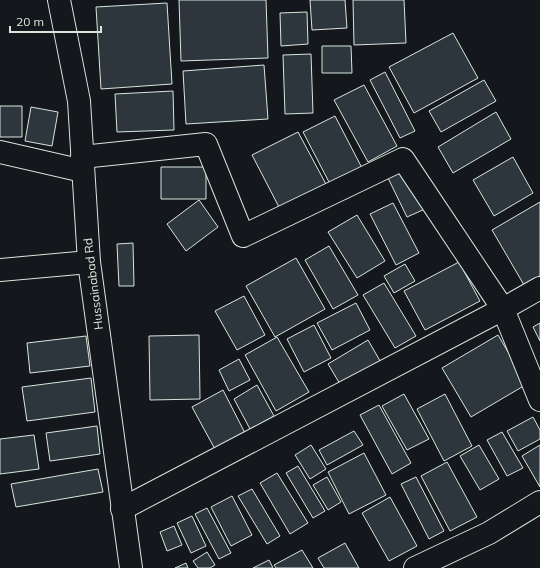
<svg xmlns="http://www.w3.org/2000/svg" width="540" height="568" font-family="Mulish,sans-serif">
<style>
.building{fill:#2c363c;stroke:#d8e6dc}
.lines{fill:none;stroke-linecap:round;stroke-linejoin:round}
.minor-casing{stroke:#d8e6dc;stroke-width:24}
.tertiary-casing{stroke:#d8e6dc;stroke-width:24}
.minor{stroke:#14181c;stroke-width:22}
.tertiary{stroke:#14181c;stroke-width:22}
.labels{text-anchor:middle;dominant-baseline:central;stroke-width:3;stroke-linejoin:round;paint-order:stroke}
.street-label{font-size:12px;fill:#d8e6dc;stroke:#14181c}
</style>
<rect width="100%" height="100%" fill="#14181c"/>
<!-- building -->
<path class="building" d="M179,0h87l2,58 -87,3z
M310,0h35l2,28 -35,2z
M353,0h51l2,43 -52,2z
M167,3l5,81 -71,5 -5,-82z
M307,12l1,32 -27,2 -1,-33z
M453,33l25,45 -64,35 -25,-46z
M322,46h29l1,27h-30z
M311,54l2,59 -28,1 -2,-59z
M264,65l4,54 -82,5 -3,-53z
M385,72l30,59 -15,7 -30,-58z
M484,80l12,21 -55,31 -12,-21z
M364,85l33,61 -29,16 -34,-62z
M173,91l1,39 -57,2 -2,-38z
M0,106h22v31h-22z
M31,107l27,5 -6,34 -27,-5z
M496,112l15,27 -58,34 -15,-26z
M335,116l27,52 -32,16 -27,-52z
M298,132l29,54 -47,23 -28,-54z
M513,157l20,36 -39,23 -21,-36z
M161,167h45v32h-45z
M406,170l19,39 -18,8 -19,-39z
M199,200l19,27 -32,24 -19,-27z
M540,202v74l-16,9 -32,-55z
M393,203l26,50 -23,12 -26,-51z
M357,215l28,46 -28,17 -29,-46z
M133,243l1,43h-15l-2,-42z
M329,246l29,49 -25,14 -28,-49z
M296,258l29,51 -50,28 -29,-51z
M459,262l21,39 -55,29 -21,-39z
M405,264l10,17 -21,12 -10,-17z
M384,283l32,53 -21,12 -32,-53z
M244,296l21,39 -28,15 -22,-39z
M356,303l14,27 -38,20 -15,-27z
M540,323v18l-7,-14z
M314,325l17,33 -27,14 -17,-33z
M199,335l1,64 -50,1 -1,-64z
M498,335l29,49 -56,33 -29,-49z
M86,336l4,30 -60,7 -3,-30z
M277,337l32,55 -33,19 -31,-56z
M368,340l15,26 -40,23 -15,-25z
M239,359l11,21 -21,11 -10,-21z
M91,378l4,34 -68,9 -5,-34z
M257,385l17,31 -24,13 -16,-30z
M223,390l23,45 -30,16 -24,-44z
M404,394l25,45 -22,11 -25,-44z
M445,394l27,52 -28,15 -27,-52z
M379,405l32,58 -19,11 -32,-59z
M533,417l7,13v9l-22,12 -11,-20z
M97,426l3,28 -50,7 -4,-28z
M354,431l9,14 -36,20 -8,-15z
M502,432l21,36 -16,8 -20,-36z
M34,435l5,34 -39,5v-35z
M311,445l15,24 -16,10 -15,-24z
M479,445l20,34 -19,11 -20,-34z
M540,445v42l-18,-31z
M364,453l22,42 -37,19 -21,-42z
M447,462l30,55 -27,14 -29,-55z
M298,466l27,45 -12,7 -27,-45z
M98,469l5,23 -87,15 -5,-23z
M277,473l31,50 -18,11 -30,-51z
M327,477l14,25 -13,8 -15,-25z
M416,477l28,54 -15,8 -28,-55z
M252,489l28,47 -13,8 -29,-48z
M232,496l20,39 -21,11 -20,-39z
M390,497l27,49 -28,15 -27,-48z
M207,508l24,45 -12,6 -24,-45z
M192,516l14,30 -15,7 -14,-30z
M174,526l8,19 -15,6 -7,-19z
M345,543l14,25h-35l-6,-10z
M302,550l11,18h-37l-2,-3z
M207,552l8,13 -5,3h-12l-5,-7z
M269,560l4,8h-20z
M186,563l2,5h-13z"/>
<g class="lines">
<defs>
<path id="minor" d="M0,152l83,19
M82,157l124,-13 37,92 160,-77 100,150 -381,200
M0,270l89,-8
M540,288l-37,21 37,91
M415,568l74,-35 51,-31"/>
<path id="tertiary" d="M59,0l20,101 10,161 42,306"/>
</defs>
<!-- minor casing -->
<use href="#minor" class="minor-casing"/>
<!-- tertiary casing -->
<use href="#tertiary" class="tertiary-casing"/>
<!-- minor -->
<use href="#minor" class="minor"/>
<!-- tertiary -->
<use href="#tertiary" class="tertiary"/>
</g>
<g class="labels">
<!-- street labels -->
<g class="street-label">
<text transform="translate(93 284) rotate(-97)">Hussainabad Rd</text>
</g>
</g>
<!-- scale -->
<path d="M10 26v6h91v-6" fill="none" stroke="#d8e6dc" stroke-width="2"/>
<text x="16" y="26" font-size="12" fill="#d8e6dc" stroke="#14181c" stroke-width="3" paint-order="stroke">20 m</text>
</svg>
